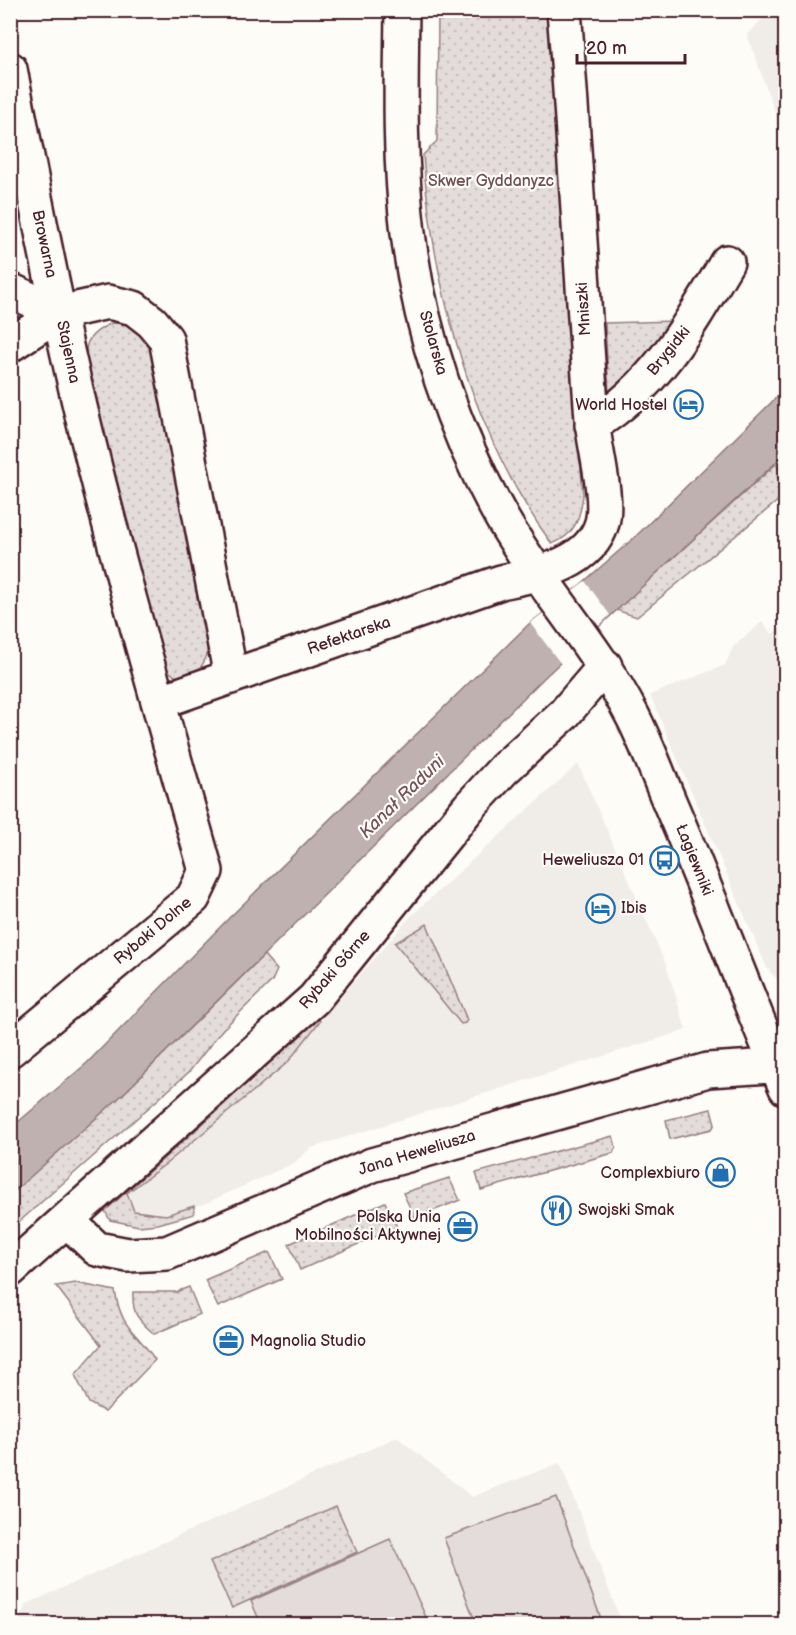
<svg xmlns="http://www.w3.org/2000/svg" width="796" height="1635" font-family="'Balsamiq Sans',sans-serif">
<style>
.built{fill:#f0ece8}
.green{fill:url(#green-dots);stroke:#967e82;stroke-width:1.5}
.pitch{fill:#e3dcda;stroke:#967e82;stroke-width:1.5}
.water{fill:#c0b1b1;stroke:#91777b;stroke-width:1.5}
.pier{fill:#fdfcf7}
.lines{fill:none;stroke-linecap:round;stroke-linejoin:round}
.minor-casing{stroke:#4a1f2b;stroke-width:38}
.minor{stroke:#fdfcf7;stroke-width:33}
.labels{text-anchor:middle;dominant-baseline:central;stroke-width:4.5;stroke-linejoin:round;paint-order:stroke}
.park-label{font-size:16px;fill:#704e57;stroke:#fdfcf7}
.street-label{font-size:16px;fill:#4a1f2b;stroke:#fdfcf7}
.poi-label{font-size:16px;fill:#4a1f2b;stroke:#fdfcf7;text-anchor:end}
.water-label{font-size:18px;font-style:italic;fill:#73525a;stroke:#fdfcf7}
</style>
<defs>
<pattern id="green-dots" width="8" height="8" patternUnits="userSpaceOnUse" patternTransform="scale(1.5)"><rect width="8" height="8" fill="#e3dcda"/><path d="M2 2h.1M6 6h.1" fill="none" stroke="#c4bcbb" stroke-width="1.8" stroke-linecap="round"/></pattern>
</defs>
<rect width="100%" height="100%" fill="#fdfcf7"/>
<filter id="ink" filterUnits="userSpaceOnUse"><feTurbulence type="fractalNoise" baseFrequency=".0167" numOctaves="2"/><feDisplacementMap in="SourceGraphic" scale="12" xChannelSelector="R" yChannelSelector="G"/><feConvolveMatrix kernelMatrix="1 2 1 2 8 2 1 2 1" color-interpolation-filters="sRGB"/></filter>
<g filter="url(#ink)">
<!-- built -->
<path class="built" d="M771,11h14l1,134 -7,4 -3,-34 -29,-81z
M762,622l10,12 13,-9v363l-18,-20 -117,-273 75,-30 8,-18z
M578,764l88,201 20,65 -375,118 -17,15 -90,41 -38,11 -33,-4 -7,-18 41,-30 141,-128 103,-119z
M397,1437l75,60 88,-34 62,161h-606l11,-20z"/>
<!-- green -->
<path class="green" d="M438,11h110l13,205 22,279c-3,24 -8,40 -31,49 -80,-109 -119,-255 -129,-389l14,-14z
M675,321l-26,37 -40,37 -4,-72z
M112,323l17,1 22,17 57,308c-2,18 -21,41 -39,22 -4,-4 -6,-11 -8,-17l-72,-278c-6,-29 -6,-40 23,-53z
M776,464l9,13v18l-148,122 -21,-7z
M427,924l40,96 -2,3 -4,1 -66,-81z
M264,955l13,15 -5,11 -50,49 -33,42 -178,157 -1,-35 112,-99z
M316,1013l4,8 -32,41 -121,101 -40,30 7,18 32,4 28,-9v8l-36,10 -19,2 -29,-6 -5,-9 122,-109z
M711,1109l4,15 -3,5 -42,10 -4,-19z
M613,1136l3,11 -3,6 -132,37 -5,-17z
M449,1178l11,22 -45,18 -12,-25z
M385,1202l12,25 -97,43 -11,-26z
M269,1252l13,27 -64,28 -13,-27z
M76,1283l39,8c7,40 20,38 40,69l-50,52 -16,-9 -14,-28 26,-30 -45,-59z
M189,1287l11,27 -46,20c-16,-15 -22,-19 -21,-42h43z
M336,1506l21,46 -125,56 -22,-46z"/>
<!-- pitch -->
<path class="pitch" d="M556,1497l47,127h-127l-32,-86z
M390,1539l36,78 -16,7h-149l-10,-23z"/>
<!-- water -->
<path class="water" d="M785,389v65l-238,221 -425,420 -111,99v-66l76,-65 142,-145 301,-295 50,-38 55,-48z"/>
<!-- pier -->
<path class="pier" d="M585,581l25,34 -49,49 -31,-41z"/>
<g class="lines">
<defs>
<path id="minor" d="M402,10c-1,75 -3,149 6,223 12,99 46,200 95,287 39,68 93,125 129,195 14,27 25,57 37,86 41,95 76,192 117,287
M10,69c22,114 44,229 71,342 37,154 82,307 125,460l-13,27 -183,152
M10,290l49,23
M10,345l49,-32 49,-11 26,6 18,14 14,17 65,338
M592,425c63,-37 99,-102 135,-163
M159,702l342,-120c36,-8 89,-17 101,-59 7,-25 -8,-76 -10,-104 -10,-136 -17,-272 -28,-409
M68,1221l29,28 31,6 39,-2 205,-88 336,-95 78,-5
M10,1270l304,-271 155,-192 35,-38 60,-55 41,-48"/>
</defs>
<!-- minor casing -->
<use href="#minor" class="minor-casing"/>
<!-- minor -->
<use href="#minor" class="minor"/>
</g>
</g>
<!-- icons -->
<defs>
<symbol id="hotel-ring" viewBox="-11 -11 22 22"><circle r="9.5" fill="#fdfcf7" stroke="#1f6fb2" stroke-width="1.5"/><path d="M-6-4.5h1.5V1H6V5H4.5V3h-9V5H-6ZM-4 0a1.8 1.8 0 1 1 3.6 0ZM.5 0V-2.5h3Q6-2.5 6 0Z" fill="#1f6fb2"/></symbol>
<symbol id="bus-ring" viewBox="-11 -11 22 22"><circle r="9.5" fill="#fdfcf7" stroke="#1f6fb2" stroke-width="1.5"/><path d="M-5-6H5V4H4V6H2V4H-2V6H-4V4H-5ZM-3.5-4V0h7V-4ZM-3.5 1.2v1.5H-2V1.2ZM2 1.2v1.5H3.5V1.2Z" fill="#1f6fb2"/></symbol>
<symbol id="shop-ring" viewBox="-11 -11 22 22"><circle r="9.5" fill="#fdfcf7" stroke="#1f6fb2" stroke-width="1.5"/><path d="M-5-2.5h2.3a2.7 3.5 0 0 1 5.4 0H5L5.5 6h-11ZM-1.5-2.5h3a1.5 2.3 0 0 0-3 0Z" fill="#1f6fb2"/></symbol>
<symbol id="restaurant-ring" viewBox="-11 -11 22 22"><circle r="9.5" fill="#fdfcf7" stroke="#1f6fb2" stroke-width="1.5"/><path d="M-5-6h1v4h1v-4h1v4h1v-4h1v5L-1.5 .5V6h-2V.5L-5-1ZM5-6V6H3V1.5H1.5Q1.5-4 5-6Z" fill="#1f6fb2"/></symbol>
<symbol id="office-ring" viewBox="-11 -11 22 22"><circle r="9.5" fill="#fdfcf7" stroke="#1f6fb2" stroke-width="1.5"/><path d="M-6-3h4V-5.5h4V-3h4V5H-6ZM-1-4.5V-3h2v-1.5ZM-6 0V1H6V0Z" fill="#1f6fb2"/></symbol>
</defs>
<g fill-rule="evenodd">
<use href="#hotel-ring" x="672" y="388" width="33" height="33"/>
<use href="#bus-ring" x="648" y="844" width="33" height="33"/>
<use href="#hotel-ring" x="584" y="892" width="33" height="33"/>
<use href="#shop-ring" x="704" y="1156" width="33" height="33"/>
<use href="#restaurant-ring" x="540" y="1194" width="33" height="33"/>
<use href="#office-ring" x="446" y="1210" width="33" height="33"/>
<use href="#office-ring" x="212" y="1324" width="33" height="33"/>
</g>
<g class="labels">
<!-- park labels -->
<g class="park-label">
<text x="491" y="181">Skwer Gyddanyzc</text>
</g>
<!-- street labels -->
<g class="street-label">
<text transform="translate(44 244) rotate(78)">Browarna</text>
<text transform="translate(584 309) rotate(-94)">Mniszki</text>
<text transform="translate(433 343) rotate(74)">Stolarska</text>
<text transform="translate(669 351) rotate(-51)">Brygidki</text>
<text transform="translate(68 352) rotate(78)">Stajenna</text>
<text transform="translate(349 636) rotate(-19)">Refektarska</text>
<text transform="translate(694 860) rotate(68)">Łagiewniki</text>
<text transform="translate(153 931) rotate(-40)">Rybaki Dolne</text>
<text transform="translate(335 970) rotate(-49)">Rybaki Górne</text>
<text transform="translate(417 1153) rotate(-17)">Jana Heweliusza</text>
</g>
<!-- poi labels -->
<g class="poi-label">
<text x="667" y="405">World Hostel</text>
<text x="644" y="860">Heweliusza 01</text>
<text x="621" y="908" text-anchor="start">Ibis</text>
<text x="700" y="1173">Complexbiuro</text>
<text x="578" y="1210" text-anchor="start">Swojski Smak</text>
<text x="441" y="1217">Polska Unia<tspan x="441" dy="18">Mobilności Aktywnej</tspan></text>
<text x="250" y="1341" text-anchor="start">Magnolia Studio</text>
</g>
<!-- water labels -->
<g class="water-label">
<text transform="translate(402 797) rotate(-44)">Kanał Raduni</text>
</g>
</g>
<!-- margin -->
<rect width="796" height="1635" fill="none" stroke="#fdfcf7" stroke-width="36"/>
<rect x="18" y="18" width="760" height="1599" fill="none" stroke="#4a1f2b" stroke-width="2" filter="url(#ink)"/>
<!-- scale -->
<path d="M577 54v9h108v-9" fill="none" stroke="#4a1f2b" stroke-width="3"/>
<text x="586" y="54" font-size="18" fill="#4a1f2b" stroke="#fdfcf7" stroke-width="4.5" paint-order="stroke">20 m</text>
</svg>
